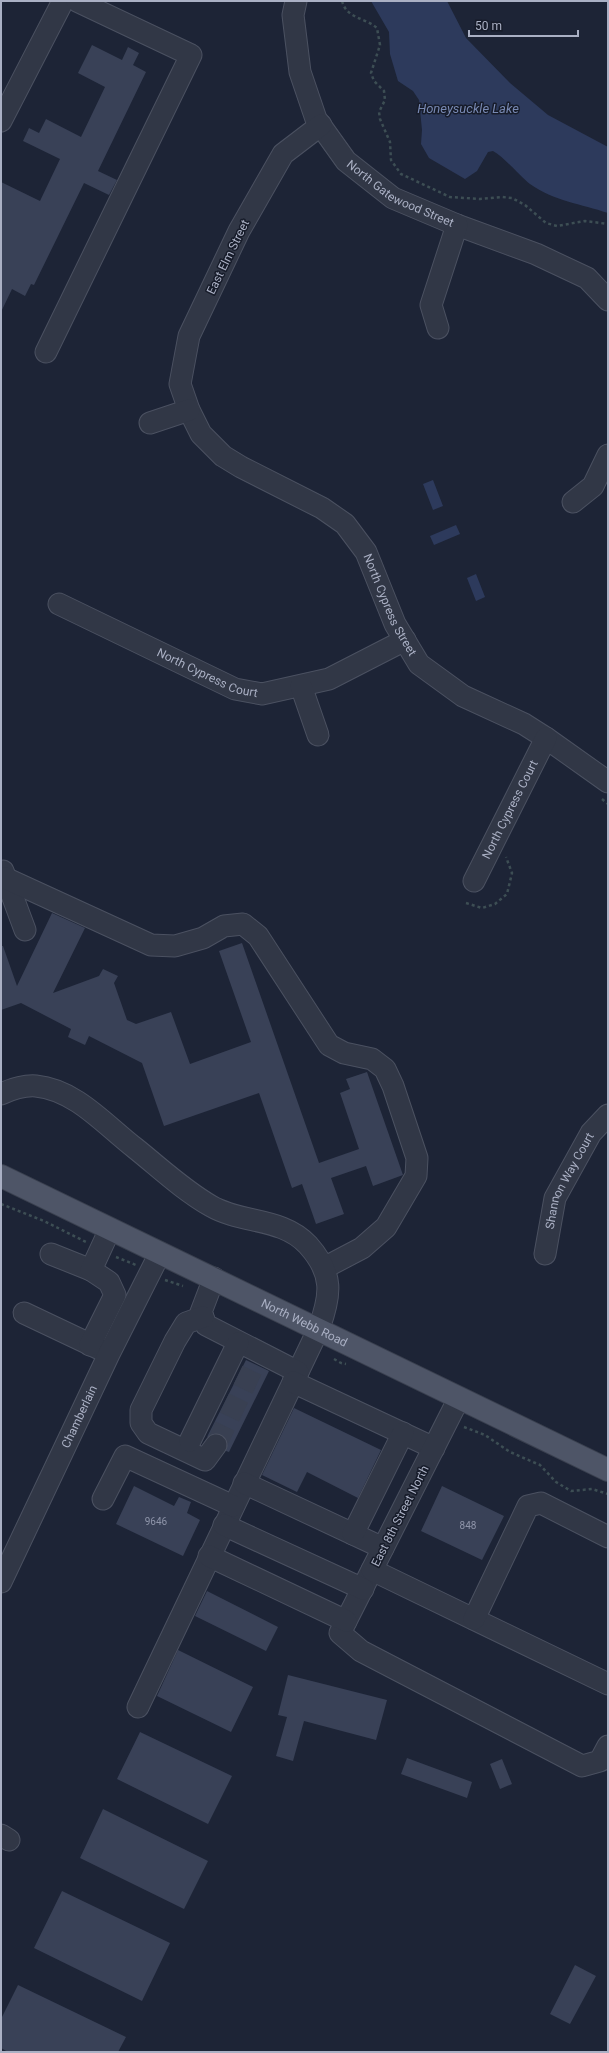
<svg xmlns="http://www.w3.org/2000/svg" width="609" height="2053" font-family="Roboto,sans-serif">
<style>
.water{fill:#2d3a5c}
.building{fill:#394157}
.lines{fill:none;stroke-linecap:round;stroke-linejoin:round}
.minor-tunnel{stroke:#394052;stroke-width:21;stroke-dasharray:21 10;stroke-linecap:butt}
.minor-casing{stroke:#4b5161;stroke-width:23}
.major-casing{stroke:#3a404f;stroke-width:24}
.path{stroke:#3d4e54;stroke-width:2.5;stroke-dasharray:3 3;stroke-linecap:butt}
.minor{stroke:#313746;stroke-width:21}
.major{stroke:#4e5567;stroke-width:22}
.labels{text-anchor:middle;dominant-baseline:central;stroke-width:3;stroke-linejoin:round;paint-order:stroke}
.number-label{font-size:10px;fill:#8e94a9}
.street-label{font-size:12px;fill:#aab0c4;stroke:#171c2a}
.water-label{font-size:13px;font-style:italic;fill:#7889b3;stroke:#171c2a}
</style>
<rect width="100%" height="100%" fill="#1d2436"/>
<!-- water -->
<path class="water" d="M371,1h76l19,37 44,45 38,32 60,32v66c-27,-9 -54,-12 -78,-29 -11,-9 -26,-27 -37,-33l-5,1 -11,19 -12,8 -36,-21 -8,-14 1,-14 -3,-30 -6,-9 -15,-10 -8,-27 -1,-22z
M433,480l10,26 -10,4 -10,-26z
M456,525l4,9 -26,11 -4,-9z
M476,574l9,23 -9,4 -9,-23z"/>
<!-- building -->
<path class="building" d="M92,45l30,15 6,-13 11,6 -6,12 13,7 -48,99 19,9 -8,15 -25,-12 -50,102 -3,-1 -6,12 -13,-7 -11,23v-130l39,19 20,-42 -37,-18 6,-13 10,5 7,-14 35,18 24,-50 -27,-14z
M52,913l33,15 -32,65 46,-17 4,-7 15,7 -4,7 13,37 9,4 35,-12 19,52 61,-22 -32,-91 23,-8 77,220 40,-14 -19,-56 10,-4 -4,-10 21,-7 36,103 -30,11 -7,-20 -35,12 13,36 -28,10 -14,-40 -10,4 -33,-95 -95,33 -22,-63 -53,-27 -4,9 -17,-8 3,-8 -50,-26 -20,7v-64h2l14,40z
M246,1360l23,11 -40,81 -3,-1 1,-10 -4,-6 -6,-2 -10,4z
M294,1408l87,42 -23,48 -51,-26 -10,20 -35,-17z
M134,1486l40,20 5,-9 12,5 -4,11 13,7 -17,36 -67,-32z
M442,1486l62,30 -22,44 -61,-29z
M207,1591l71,36 -12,24 -71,-35z
M178,1650l75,37 -22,45 -74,-36z
M288,1675l99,25 -11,40 -72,-19 -11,40 -17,-5 11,-39 -9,-2z
M140,1732l92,44 -24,48 -91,-45z
M407,1758l65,24 -5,16 -66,-24z
M502,1759l10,25 -12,5 -10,-25z
M103,1809l105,52 -24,48 -104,-51z
M62,1891l108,52 -28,58 -108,-53z
M575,1965l21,11 -26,48 -20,-10z
M18,1985l108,52 -8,15h-110l-7,-4v-29z"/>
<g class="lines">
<!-- minor-tunnel -->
<path class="minor-tunnel" d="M216,1445l39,-81"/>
<defs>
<g id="minor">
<path id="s1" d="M296,1l-3,14 7,57 16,47 30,42 47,37 64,27 79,29 51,24 21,22"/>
<path d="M1,121l62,-120"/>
<path id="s2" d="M321,125l-38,29 -44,77 -50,105 -9,48 9,26 12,24 22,22 18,11 81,41 23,16 21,28 29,72 24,40 44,32 61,28 22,14 62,44"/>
<path d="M438,328l-7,-23 26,-80"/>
<path d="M46,352l145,-297 -114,-54"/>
<path d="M150,423l39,-13"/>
<path d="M573,502l20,-16 15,-31"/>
<path id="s3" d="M59,604l176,85 27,5 67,-15 76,-39"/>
<path d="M301,686l17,49"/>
<path d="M3,871l22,59"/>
<path d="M5,878l146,67 24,1 28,-8 21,-12 19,-2 15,12 71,109 15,8 28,6 13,10 8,17 24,72 -1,18 -30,51 -24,21 -38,20"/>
<path id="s4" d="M474,881l72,-143"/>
<path d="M1,1094c11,-5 22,-9 35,-8 40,4 69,39 99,62 25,20 48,42 76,58 31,18 71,11 97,39 26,29 23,50 11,83l-181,379"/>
<path d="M51,1254l40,16"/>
<path id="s5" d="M545,1254l10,-56 36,-65 17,-18"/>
<path d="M214,1278l-13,34 5,13 92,47"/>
<path d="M24,1313l78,37"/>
<path d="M203,1317l-17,6 -11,18 -34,69v13l7,10 57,27 11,-15"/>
<path d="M90,1345l25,-50 -6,-13 -18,-12 19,-41"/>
<path d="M293,1382l141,66"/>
<path d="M459,1398l-119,235 21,18 221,115 18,-5 8,-15"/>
<path d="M190,1441l48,-98"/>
<path d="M244,1483l139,65"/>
<path d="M103,1499l22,-43 108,50"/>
<path d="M224,1525l139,64"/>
<path d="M353,1534l50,-101"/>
<path d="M209,1556l137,65"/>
<path d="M372,1570l236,114"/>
<path id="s6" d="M1,1582l108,-228 51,-101"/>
<path d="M474,1619l54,-113 13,-3 67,34"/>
<path d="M1,1835l8,5"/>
</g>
<g id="major">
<path id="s7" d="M1,1176l607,294"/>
</g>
</defs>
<!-- minor casing -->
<use href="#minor" class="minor-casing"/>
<!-- major casing -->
<use href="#major" class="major-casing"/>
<!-- path -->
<path class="path" d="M342,1c5,18 22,16 35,27l3,17 -9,28 3,8 10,10 1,9 -6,12 1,7 10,23 1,18 10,14 49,23 30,2 22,-2 10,1 13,7 21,18 11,3 28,-5 23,3
M602,799l6,5
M466,903l16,5 13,-4 12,-10 5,-21 -6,-16
M1,1204l43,17 42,21
M116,1257l20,8
M165,1280l18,6
M334,1359l7,4 5,1
M464,1427l21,8 25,17 30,13 16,17 15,9 21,-2 16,5"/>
<!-- minor -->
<use href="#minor" class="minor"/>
<!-- major -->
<use href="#major" class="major"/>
</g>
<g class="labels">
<!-- number labels -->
<g class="number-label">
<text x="156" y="1521">9646</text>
<text x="468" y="1525">848</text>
</g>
<!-- street labels -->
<g class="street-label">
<text stroke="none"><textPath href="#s1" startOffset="237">North Gatewood Street</textPath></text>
<text transform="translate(228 257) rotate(-64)">East Elm Street</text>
<text stroke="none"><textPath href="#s2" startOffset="620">North Cypress Street</textPath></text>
<text stroke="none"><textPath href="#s3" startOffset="164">North Cypress Court</textPath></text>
<text stroke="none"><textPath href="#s4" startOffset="80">North Cypress Court</textPath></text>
<text stroke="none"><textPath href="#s5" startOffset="78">Shannon Way Court</textPath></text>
<text stroke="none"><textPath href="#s7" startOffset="337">North Webb Road</textPath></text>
<text stroke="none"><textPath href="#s6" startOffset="183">Chamberlain</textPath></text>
<text transform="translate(400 1516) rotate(-63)">East 8th Street North</text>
</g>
<!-- water labels -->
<g class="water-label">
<text x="468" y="108">Honeysuckle Lake</text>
</g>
</g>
<!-- border -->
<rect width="609" height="2053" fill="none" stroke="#aab0c4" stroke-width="4"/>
<!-- scale -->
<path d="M469 30v6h109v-6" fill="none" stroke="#aab0c4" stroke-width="2"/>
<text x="475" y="30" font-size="12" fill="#aab0c4" stroke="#171c2a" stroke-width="3" paint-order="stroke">50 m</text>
</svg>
